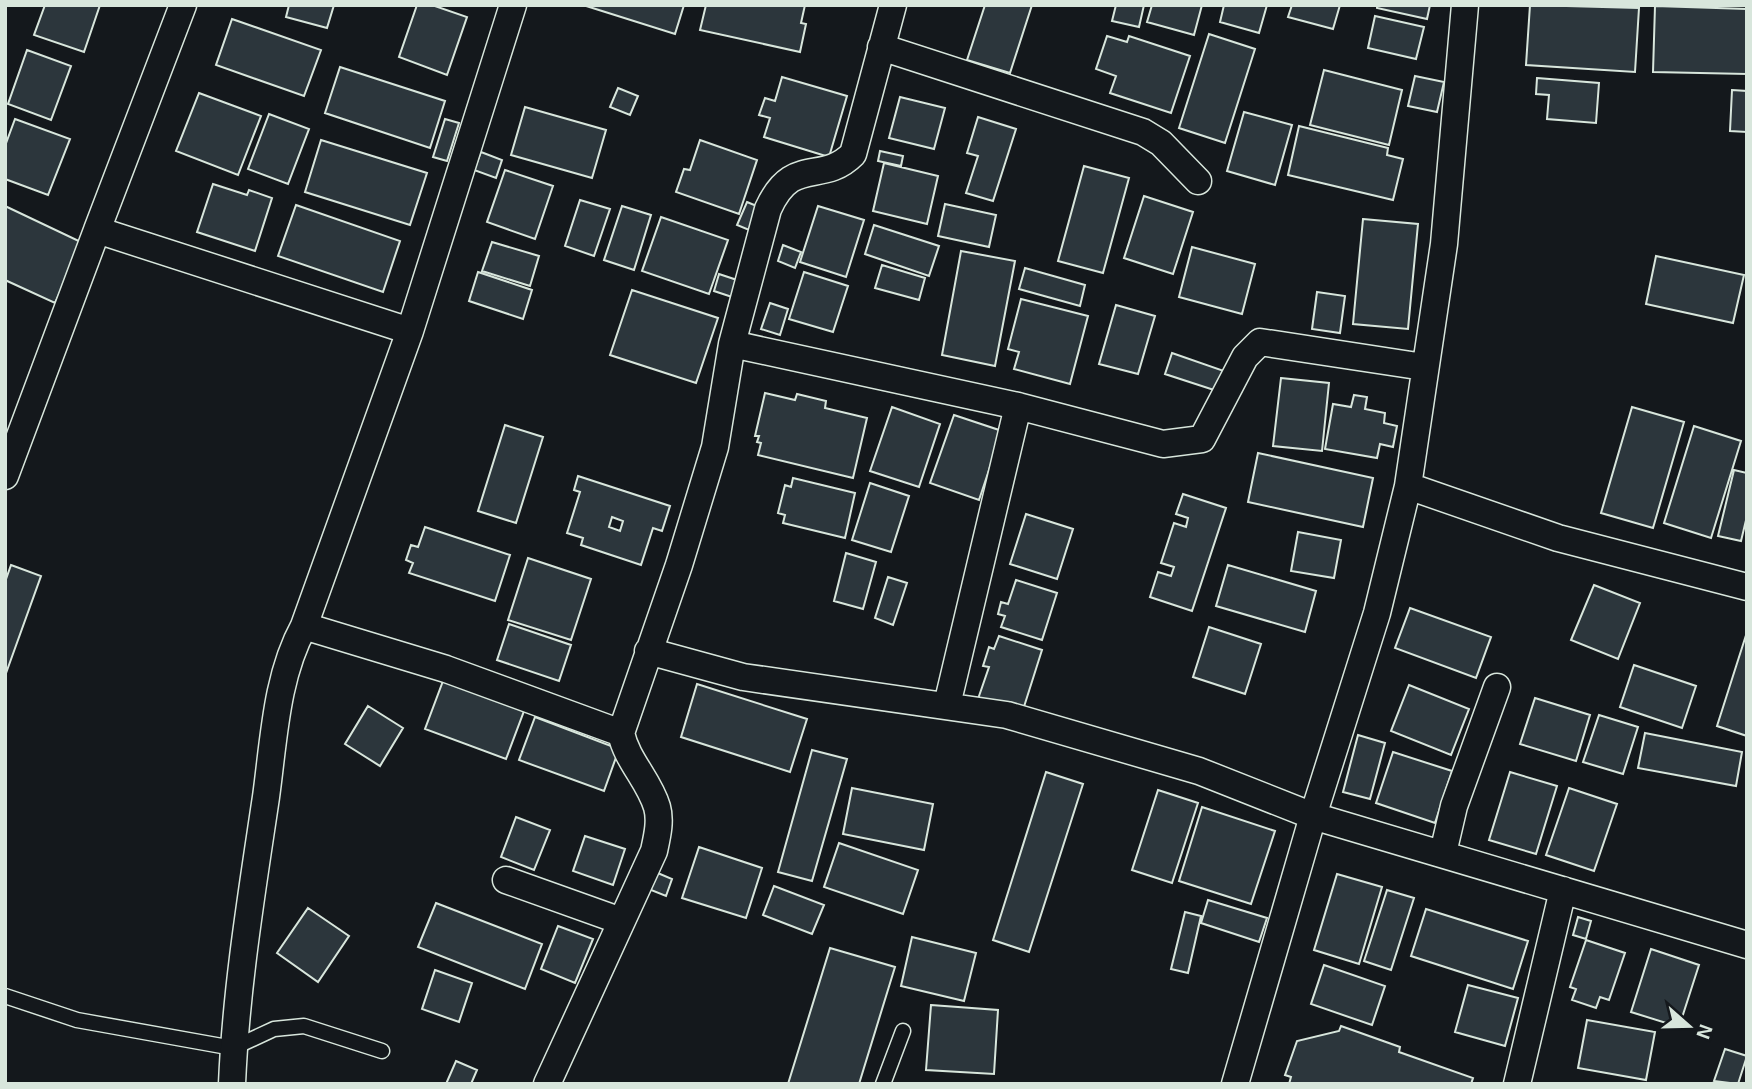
<svg xmlns="http://www.w3.org/2000/svg" width="1752" height="1089" font-family="Arial,sans-serif">
<style>
.building{fill:#2c363c;stroke:#d8e6dc;stroke-width:2;fill-rule:evenodd}
.lines{fill:none;stroke-linecap:round;stroke-linejoin:round}
.lane-casing{stroke:#d8e6dc;stroke-width:17}
.street-casing{stroke:#d8e6dc;stroke-width:29}
.lane{stroke:#14181c;stroke-width:14}
.street{stroke:#14181c;stroke-width:26}
</style>
<rect width="100%" height="100%" fill="#14181c"/>
<!-- building -->
<path class="building" d="M45,5h55l-16,47 -50,-17z
M289,5h45l-7,23 -41,-11z
M417,5h15l35,12 -20,58 -48,-18z
M583,5h101l-9,29z
M706,5h99l-4,18 5,1 -6,28 -100,-22z
M985,5h47l-22,68 -43,-13z
M1116,5h28l-5,22 -27,-6z
M1152,5h50l-8,30 -47,-13z
M1224,5h43l-8,28 -39,-11z
M1292,5h48l-7,24 -45,-12z
M1377,5h53l-3,14 -50,-11z
M1530,5l109,3 -4,64 -109,-7z
M1655,6l92,3v65l-94,-2z
M1375,16l49,11 -8,32 -48,-11z
M232,19l89,31 -17,46 -88,-31z
M1209,34l46,15 -30,94 -46,-15z
M1107,36l20,6 2,-6 61,20 -19,57 -61,-20 6,-17 -20,-7z
M27,50l44,16 -20,54 -43,-16z
M340,67l105,34 -15,47 -105,-35z
M1324,70l78,20 -13,55 -79,-20z
M1415,76l29,6 -7,30 -29,-6z
M782,77l65,19 -18,61 -65,-20 6,-19 -11,-3 6,-17 10,3z
M1537,78l62,5 -3,40 -49,-4 2,-24 -13,-1z
M618,88l20,8 -8,19 -20,-8z
M1732,90l15,1v41l-17,-1z
M199,93l62,23 -23,59 -62,-24z
M900,97l45,11 -11,41 -45,-11z
M525,107l81,23 -14,48 -81,-23z
M1244,112l48,13 -17,60 -48,-14z
M269,114l40,15 -21,55 -40,-15z
M978,117l38,12 -23,72 -27,-8 12,-37 -11,-3z
M15,119l55,20 -22,56 -43,-16v-33z
M445,119l14,4 -12,38 -14,-4z
M1299,126l89,22 -1,7 16,4 -10,41 -105,-25z
M321,140l106,33 -17,52 -105,-33z
M700,140l57,20 -18,54 -63,-22 8,-23 6,1z
M880,151l23,5 -2,10 -23,-5z
M481,152l21,8 -6,18 -22,-8z
M884,163l54,13 -11,48 -54,-13z
M1084,166l45,12 -26,95 -45,-12z
M505,170l48,16 -18,53 -48,-17z
M213,184l34,11 2,-5 23,8 -17,53 -58,-19z
M1144,196l49,16 -20,62 -49,-16z
M580,200l30,9 -16,47 -29,-10z
M747,202l17,7 -10,23 -17,-7z
M945,204l51,11 -7,32 -51,-11z
M296,205l104,36 -17,51 -105,-36z
M5,206l78,37 -28,60 -50,-23z
M622,206l29,9 -17,55 -30,-10z
M818,206l46,14 -18,57 -46,-15z
M661,217l67,23 -19,54 -67,-23z
M1363,219l55,5 -10,105 -55,-5z
M874,225l65,21 -10,30 -64,-22z
M492,242l47,14 -9,30 -48,-15z
M783,245l18,7 -6,16 -17,-7z
M1192,247l63,17 -13,50 -63,-17z
M961,251l54,10 -20,105 -53,-11z
M1656,256l88,19 -11,48 -87,-19z
M882,265l43,13 -6,22 -44,-12z
M1025,268l60,17 -5,21 -61,-17z
M478,272l54,18 -9,29 -54,-18z
M804,272l44,14 -15,46 -44,-13z
M719,274l18,6 -5,17 -18,-6z
M632,290l86,28 -22,65 -86,-28z
M1317,292l28,4 -5,37 -28,-4z
M1021,299l67,17 -18,68 -56,-15 5,-17 -11,-3z
M770,303l18,6 -8,26 -19,-6z
M1116,305l39,11 -17,58 -39,-10z
M1172,353l52,18 -7,20 -52,-17z
M1281,378l48,5 -7,68 -49,-5z
M765,393l30,7 2,-6 29,7 -1,7 42,10 -14,60 -95,-23 3,-12 -4,-1 2,-6h-4z
M1354,395l13,2 -2,12 20,4 -1,10 13,3 -4,21 -13,-3 -3,14 -52,-9 8,-45 18,3z
M892,407l48,17 -21,63 -49,-16z
M1632,407l52,15 -31,106 -52,-15z
M954,415l48,16 -23,69 -49,-17z
M505,425l38,12 -27,86 -38,-12z
M1694,426l47,15 -30,97 -47,-15z
M1258,453l115,25 -10,49 -115,-25z
M1734,470l13,3v43l-6,25 -23,-5z
M578,476l92,30 -8,25 -9,-3 -12,37 -60,-20 2,-7 -16,-5 13,-41 -6,-2zM612,517l11,4 -3,10 -11,-4z
M793,478l62,15 -10,45 -62,-15 2,-8 -7,-2 7,-28 6,2z
M870,483l39,13 -18,56 -39,-12z
M1183,494l43,14 -34,103 -42,-14 8,-25 13,4 3,-9 -13,-4 13,-40 12,4 2,-9 -12,-4z
M1026,514l47,15 -16,50 -47,-15z
M425,527l85,28 -15,46 -86,-28 4,-10 -7,-3 5,-15 7,2z
M1298,532l43,8 -7,38 -43,-7z
M846,553l30,9 -13,47 -29,-8z
M528,558l63,21 -20,61 -63,-20z
M11,565l30,11 -36,100v-94z
M1228,565l88,26 -11,41 -89,-26z
M888,577l19,6 -14,42 -18,-7z
M1016,580l41,13 -15,47 -41,-13 4,-11 -7,-2 3,-12 7,2z
M1594,585l46,18 -22,56 -47,-19z
M1410,608l81,29 -15,41 -81,-30z
M509,624l62,21 -12,36 -62,-21z
M1209,627l52,17 -16,50 -52,-17z
M1747,632v104l-30,-10z
M999,636l43,14 -20,63 -44,-14 11,-32 -6,-1 6,-19 5,2z
M1634,665l62,21 -14,42 -62,-21z
M443,681l81,30 -18,48 -81,-30z
M697,684l110,35 -17,53 -109,-35z
M1409,685l60,24 -18,46 -60,-24z
M1535,698l55,17 -14,46 -56,-17z
M368,706l35,22 -23,38 -35,-22z
M1599,715l39,12 -15,47 -40,-12z
M535,717l84,32 -15,42 -85,-31z
M1645,733l97,19 -6,34 -98,-18z
M1358,735l27,8 -15,56 -27,-7z
M812,750l35,9 -35,122 -34,-9z
M1393,752l59,19 -17,52 -59,-20z
M1046,772l37,12 -54,168 -36,-12z
M1510,772l47,14 -21,68 -47,-14z
M852,788l81,16 -9,46 -81,-16z
M1569,788l48,16 -23,67 -48,-16z
M1158,790l40,13 -26,80 -40,-13z
M1202,807l73,24 -24,73 -72,-23z
M516,817l34,13 -16,40 -33,-13z
M585,836l40,13 -12,36 -40,-14z
M839,843l79,27 -15,44 -79,-27z
M699,847l63,21 -16,50 -64,-20z
M653,871l19,8 -6,17 -20,-8z
M1337,874l45,13 -23,77 -45,-14z
M774,886l50,19 -12,29 -49,-19z
M1387,890l27,8 -23,72 -27,-9z
M1208,900l59,18 -8,24 -58,-19z
M436,903l106,41 -17,45 -107,-42z
M308,908l41,28 -31,46 -41,-29z
M1426,909l102,32 -15,48 -102,-33z
M1185,912l16,4 -13,57 -17,-4z
M1578,917l13,4 -5,18 -13,-4z
M558,926l35,13 -18,44 -34,-14z
M912,937l64,16 -12,48 -63,-15z
M1586,940l39,13 -16,47 -9,-3 -4,11 -24,-8 4,-11 -6,-2z
M830,948l65,19 -36,117h-71z
M1651,949l48,16 -20,62 -48,-15z
M1324,965l61,21 -13,39 -61,-21z
M435,970l37,13 -13,39 -37,-13z
M1468,985l50,13 -13,48 -50,-14z
M931,1005l67,5 -4,64 -68,-4z
M1587,1020l68,12 -9,48 -68,-12z
M1341,1026l59,21 -1,5 74,26 -2,6h-182l2,-7 -6,-2 12,-34 42,-10z
M1725,1049l22,7 -9,28 -24,-3z
M456,1061l21,9 -6,14h-25z"/>
<g class="lines">
<defs>
<path id="lane" d="M5,996l72,24 156,28 41,-19 30,-3 78,25
M883,1084l20,-53"/>
<path id="street" d="M183,5l-86,225 313,101
M881,47l262,85 18,11 37,38
M732,344l286,62 145,38 39,-5 43,-82 15,-15 164,25
M5,476l92,-246
M1408,486l150,52 189,49
M304,626l142,43 175,64
M648,651l95,26 264,38 192,56 114,45 434,129
M947,705l71,-299
M1443,853l11,-47 43,-119
M506,880l115,41
M232,1084c4,-96 20,-193 34,-287 8,-58 10,-120 38,-171l106,-295 103,-326
M547,1084l107,-233c3,-14 7,-30 3,-44 -8,-27 -30,-46 -36,-74l58,-168 36,-118 17,-103 36,-135c25,-55 53,-23 85,-55l40,-149
M1235,1084l78,-268 64,-203 31,-127 36,-242 21,-239
M1517,1084l46,-194"/>
</defs>
<!-- lane casing -->
<use href="#lane" class="lane-casing"/>
<!-- street casing -->
<use href="#street" class="street-casing"/>
<!-- lane -->
<use href="#lane" class="lane"/>
<!-- street -->
<use href="#street" class="street"/>
</g>
<!-- border -->
<rect width="1752" height="1089" fill="none" stroke="#d8e6dc" stroke-width="14"/>
<!-- north arrow -->
<g transform="translate(1689 1026) rotate(110)" stroke="#14181c" stroke-width="5" paint-order="stroke">
<path d="M0-5L12 26L0 18L-12 26Z" fill="#d8e6dc"/>
<text y="-10" font-size="19" font-weight="bold" text-anchor="middle" fill="#d8e6dc">N</text>
</g>
</svg>
